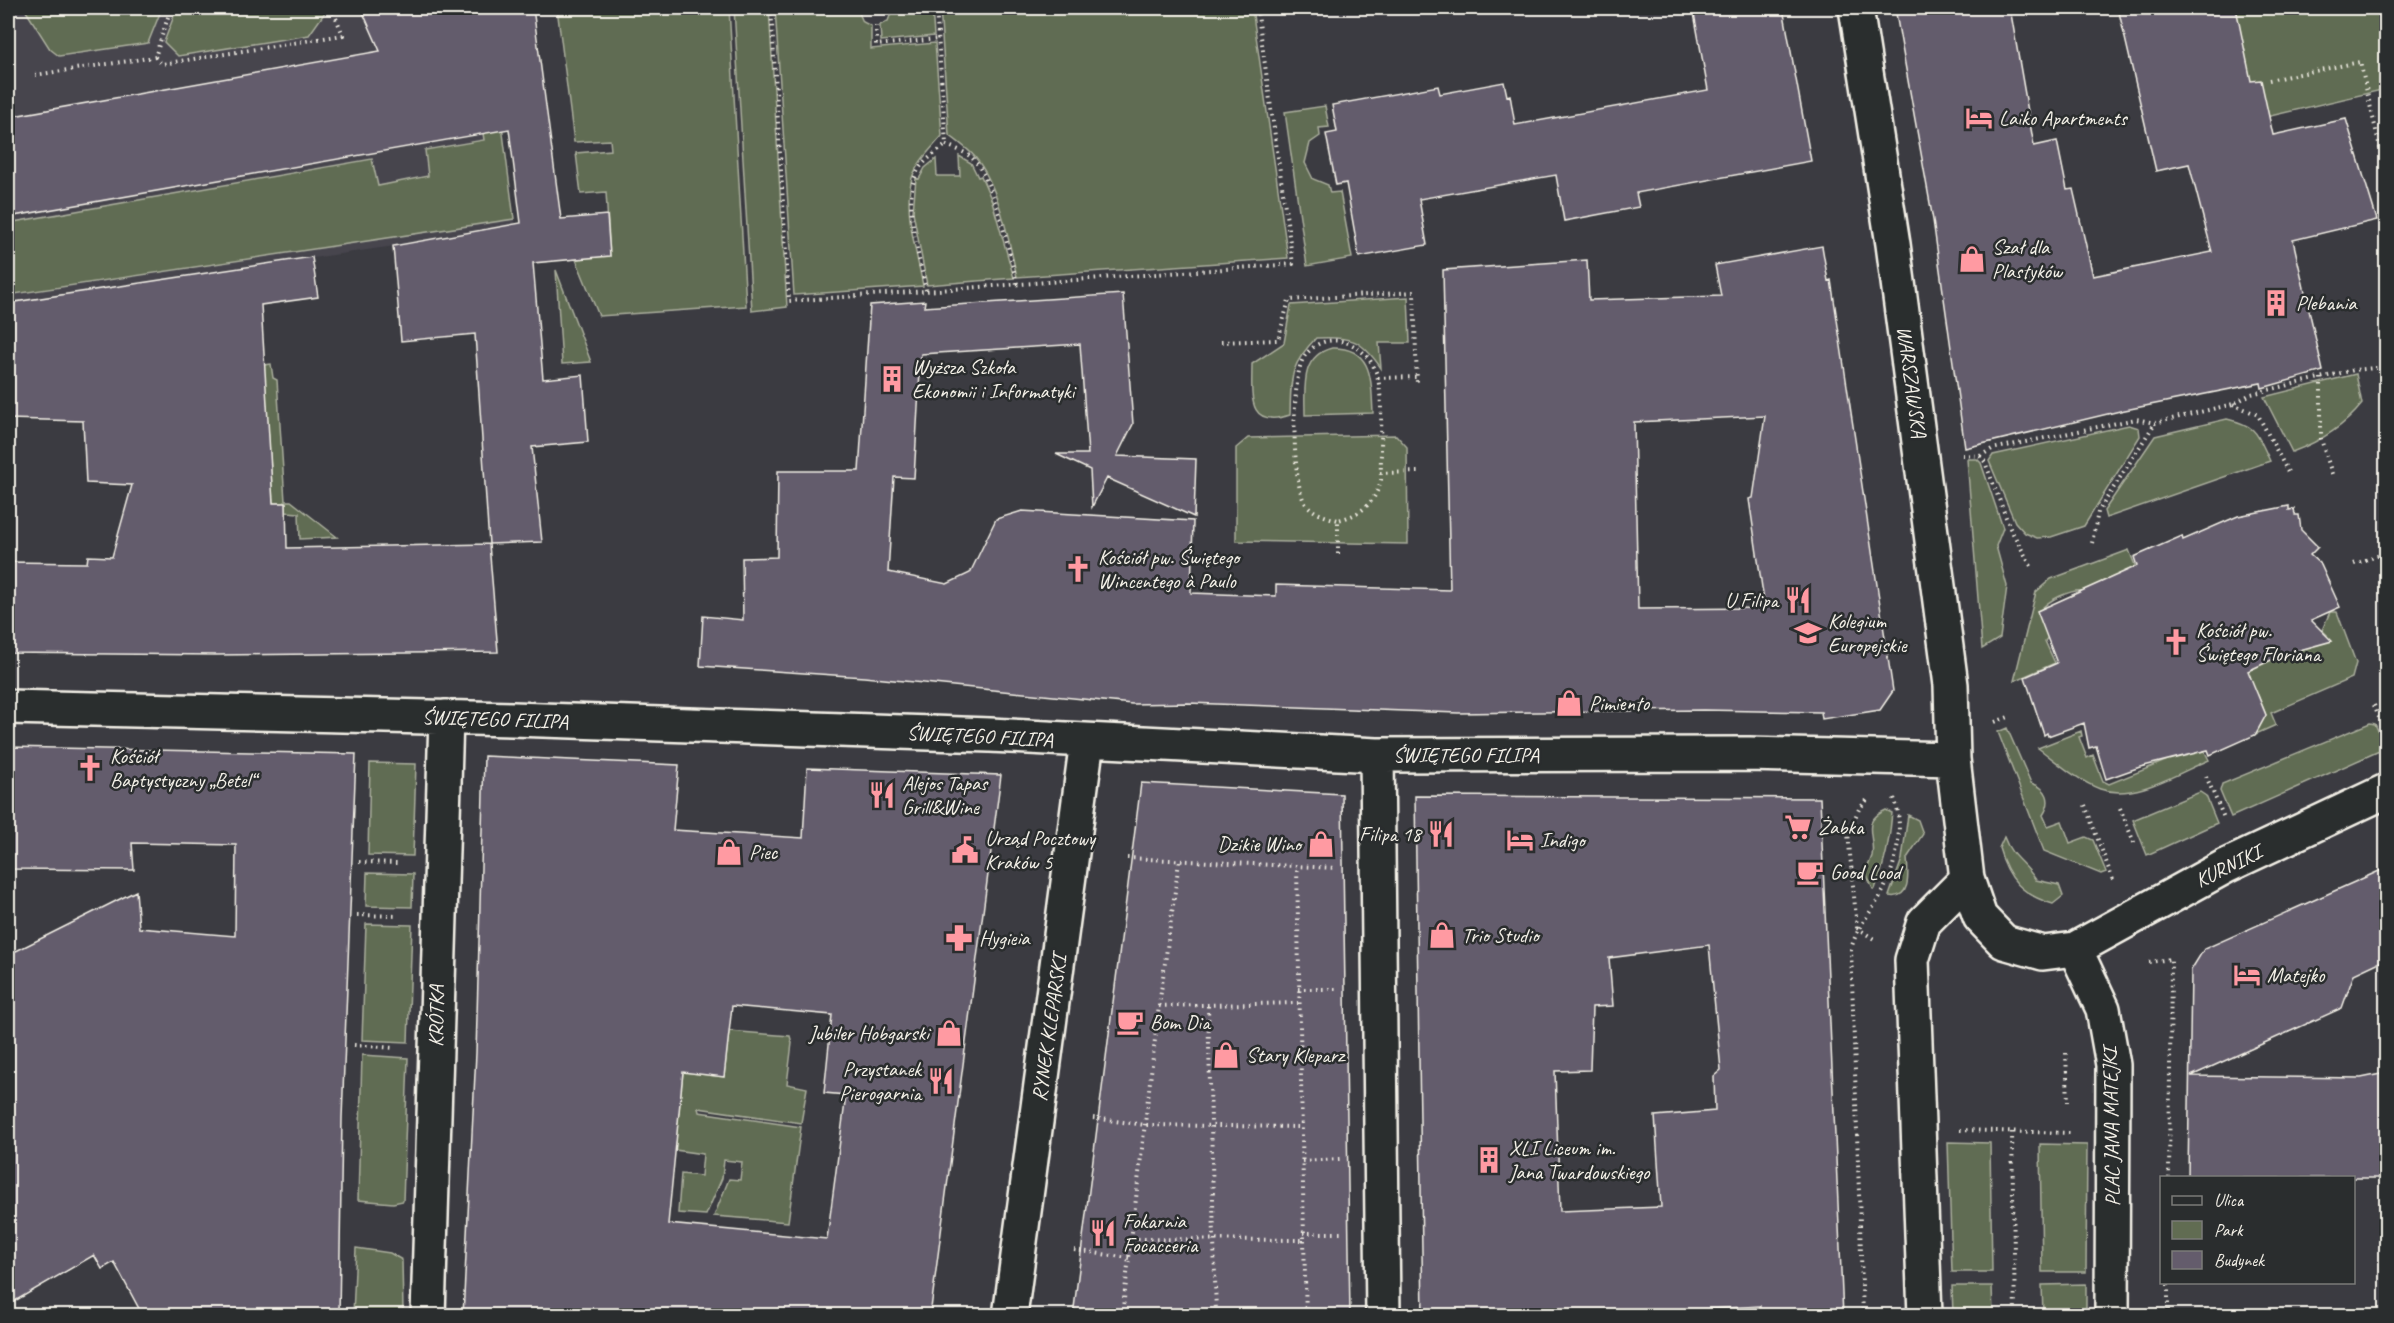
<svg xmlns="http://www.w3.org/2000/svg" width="2394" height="1323" font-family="Caveat,sans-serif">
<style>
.built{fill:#47454e}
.green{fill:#616c52;stroke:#aaae9d;stroke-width:1.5}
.building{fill:#645c6c;stroke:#f4f1e8;stroke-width:1.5;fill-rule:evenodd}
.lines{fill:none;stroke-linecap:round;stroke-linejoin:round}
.minor-casing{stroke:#f4f1e8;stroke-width:38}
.path{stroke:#f4f1e8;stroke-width:4;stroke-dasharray:1.5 4.5;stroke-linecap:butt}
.minor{stroke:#2a2d2e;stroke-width:33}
.labels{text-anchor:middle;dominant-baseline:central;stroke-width:5;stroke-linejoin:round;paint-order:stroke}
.poi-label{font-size:21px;fill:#f4f1e8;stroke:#2a2d2e;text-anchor:start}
.street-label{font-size:21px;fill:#f4f1e8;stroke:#2a2d2e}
</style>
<rect width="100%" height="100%" fill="#3b3b41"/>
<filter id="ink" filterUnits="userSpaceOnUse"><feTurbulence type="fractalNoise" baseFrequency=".0167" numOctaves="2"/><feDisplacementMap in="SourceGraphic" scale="12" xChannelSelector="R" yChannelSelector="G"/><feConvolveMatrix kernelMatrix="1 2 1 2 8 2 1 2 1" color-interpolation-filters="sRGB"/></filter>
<g filter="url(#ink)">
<!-- built -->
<path class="built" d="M8,8h479l29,220 -508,75z"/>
<!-- green -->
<path class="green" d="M24,8h138l-14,35 -89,13 -9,-7z
M177,8h148l1,3 -17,24 -131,21 -14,-14z
M464,8h23l27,211 -506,76v-72l364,-64 6,27 50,-10 -3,-26 59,-10z
M557,8h172l17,298 -147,10 -24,-59 35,-1 -4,-64 -25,2 -5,-41 35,-3 -1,-10 -36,2z
M734,8h35l18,299 -35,4z
M775,8h82l6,14 8,4v23l64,-6 7,93c-10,12 -25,26 -30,42 -9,33 5,75 11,108l-129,9z
M893,8h39l2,28 -53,5 -1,-16 8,-4z
M940,8h312l36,250 -271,19c-8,-36 -18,-91 -42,-120 -7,-8 -17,-15 -26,-22z
M2192,8h194v81l-163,38z
M1325,106l4,21 -10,1 1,8 -10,7 -5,20 8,16 15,6 2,8 10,-1 12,66 -45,8 -22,-154z
M959,156l12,7 7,14 3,-1 11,25 22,77 -87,7 -14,-73 3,-34 3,1 6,-11 11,-9 1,17h23z
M556,270l35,92 -29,2z
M1408,297l2,46h-31l2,25c-20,-29 -30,-32 -65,-30 -27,28 -25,40 -26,77 -44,14 -38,-20 -38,-51l32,-21 7,-38z
M1332,348c42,-1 39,34 41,65l-68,2c0,-27 -5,-59 27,-67z
M271,364l2,14 4,2 8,121h6l46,36 -37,2 -1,-26 -13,-1v-9h-13l-9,-138z
M2356,374l6,30c-19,24 -43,38 -70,48l-28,-55z
M2227,419c31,7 30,15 43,42l-164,57 -2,-7 51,-75z
M2129,425l10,3 1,8 -56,90 -33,11 -14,1 -12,-5 -10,-11 -26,-61 4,-6z
M1396,435l11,12 1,97 -172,-3v-93l12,-10z
M1967,459h10l4,4 22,65 -7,18 11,40 -7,52 -18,11z
M2129,550l9,23 -54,18c-13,-2 -37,9 -45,21l10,24 -4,5 10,22 -41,18 22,-89 15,-13z
M2330,612h7l19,51 -4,15 -81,35 5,12 -20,9 10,-19 -8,-20 -17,-8 -8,-20 89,-28 5,-4 -5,-5z
M2370,723l5,1 11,24 -155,69 -11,-26 2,-7z
M2007,728l24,55c16,5 22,17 12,32l5,11 14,-5 8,22 16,-6 7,3 13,32 -5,2 -57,-23 -46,-119z
M2081,731l1,5 -3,1 8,21 6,-3 10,26 6,3 93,-38 7,14c-33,14 -74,41 -109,29 -22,-8 -43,-27 -62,-41z
M370,763l46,1 -3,92 -45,-1z
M2200,792l6,4 11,27 -70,32 -14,-35z
M1886,810l6,3c-2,27 -7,51 -17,76h-2l-7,-15c1,-7 4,-12 6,-18 4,-20 -13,-34 14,-46z
M1908,815l10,5 5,14 -16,24c1,14 5,42 -18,38l13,-37z
M2004,837c8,22 20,24 32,43l23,5 4,11 -10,8c-31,-9 -45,-25 -54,-56z
M367,873l46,1 -1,33 -46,-1z
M366,924l46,1 -4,117 -46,-2z
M729,1031l61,5 2,7 -5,41 20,4 -6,35 -103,-15 1,4 102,15 -13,95 -74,-6 15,-37 11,1 2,-18 -18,-2 -2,18 -16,37 -28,-2 3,-39 20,2 2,-22 -28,-4 8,-78 41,5z
M362,1055l46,3 -5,143 -10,2 -35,-3z
M1948,1142l42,1 2,129h-40z
M2040,1144l47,1 -1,127h-44z
M356,1248l34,5 12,7 1,51 -7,4h-43z
M2086,1284v31h-43l-1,-30z
M1952,1286h40l1,29h-40z"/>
<!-- building -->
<path class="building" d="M361,8h172l28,211 46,-4 3,41 -77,7 10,116 40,-4 5,67 -56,5 10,95 -53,2 -14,-210 -74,7 -8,-95 128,-23 -12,-94 -501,88v-100l372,-66z
M1693,8h90l28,153 -175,32 3,14 -75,14 -8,-46 -137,24 8,46 -68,12 -13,-74 -10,2 -10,-51 11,-2 -5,-27 106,-19 2,8 64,-12 3,14 3,-1 5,30 193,-35z
M1895,8h115l24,138 23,-5 10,49 6,-1 20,87 119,-24 -23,-88 -33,7 -38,-163h118l15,73 10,-1 12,55 73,-16 31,101 -84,20 30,131 -61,17 -1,-5 -141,28 -155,37 -32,-228z
M1822,246l6,35 3,-1 62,411 -13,19 -58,9 -1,-7 -118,-2 -245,3 -270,-10 -56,1 -268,-27 -164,-11 3,-50 40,4 -1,-62 35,-1 1,-86h81l11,-166 55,-4 -1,6 199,-13 10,130 -16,32 79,3 -2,58 -87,-39 -15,29 -2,-37 -34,-16h32l-8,-110 -159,10 -7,124 -20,-1 -6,95 59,12 23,-11 26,-54 26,-8 171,10 -2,72 85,3v-11l174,5 -7,-320 144,-10 2,40 132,-4 -6,-31zM1765,416l-12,82 -4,1 16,109 -127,1 -4,-187z
M312,257l6,40 -57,8 12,198h13l1,45 202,-4 9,108 -283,3 -207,-2v-91l79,1 1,-7 24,1 20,-72 -46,-2 -3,-62 -75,-2v-116z
M2289,506v4l5,-1 1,6h4l2,15 17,17 -8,8 11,10 19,42 -29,13 21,21 -50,14 -34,16 18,44 -11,20 -45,20 -2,-5 -68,17 -34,12 -10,-33 -7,2 -5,-25 -36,13 -1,-3 -3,2 -19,-58 32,-14 -20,-52 100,-45 -3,-9 48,-21 1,4 55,-24z
M8,747l348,7 -14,364 -3,198h-196l-29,-54 -12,7 -8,-14 -86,50v-350l128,-64 3,37 96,8 1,-91 -104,-2 2,27 -126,-1z
M484,756l195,9 -6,65 130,8 4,-70 194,7 -71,541h-467l13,-263zM732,1006l100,9 -8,78 22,2 -19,144 -159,-15 15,-152 41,5z
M1141,783l201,11 8,522h-277z
M1415,796l405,2 23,518h-83v-10l-98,6v4h-239zM1709,945l12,125 -7,6 1,35 -60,5 6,91 -101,4 -5,-140 35,-1 2,-63 21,-1 -4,-48z
M2386,868v91l-32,15 -12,34 -151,68 170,2 25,-5v105h-198l3,-208 13,-21z"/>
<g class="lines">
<defs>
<path id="minor" d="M1856,8l37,236 58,441 2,74 14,120 13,38 24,25 39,11 32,-4 151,-83 160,-75
M8,707l505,12 477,16 387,20 372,-1 204,5
M1377,755l6,561
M2075,949l28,60 10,56 -1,251
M428,1316l18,-599
M1010,1316l77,-575
M1925,1316l-13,-356 12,-38 43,-43"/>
</defs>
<!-- minor casing -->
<use href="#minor" class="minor-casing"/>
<!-- path -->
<path class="path" d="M771,8l18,293 504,-37 -36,-256
M936,8l10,136
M876,25v20l62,-6
M155,57l7,7 181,-29 -11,-27
M35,75l120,-18 16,-49
M2269,80l91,-18 26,111
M946,145c8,3 19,7 25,12 22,19 39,97 46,127
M926,290c-6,-31 -27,-97 -5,-124 7,-8 17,-15 25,-21
M1221,342l57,-2 11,-40 125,-8 3,92
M1378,378l39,-1
M2321,378v61l11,35
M2233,404l25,11 31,59
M1962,455l18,1 5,6 25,66 21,38
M1980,456l12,-7 144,-30 19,4 78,-19 18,-10 103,-24 32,-3
M1380,473l39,-1
M2092,543l6,-31 57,-89
M1338,554v-34c23,-5 37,-17 43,-40 -1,-26 3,-82 -4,-105 -10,-33 -51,-49 -73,-18 -13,18 -13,130 2,147 9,10 20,13 32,16
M2354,564l32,-11
M2374,705l12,30
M1995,722l16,-6
M2206,776l19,44
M2085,805l28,75
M2120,808l15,37
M1127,858l209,10
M359,862l41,1
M357,915l42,1
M1857,928l-9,-95 11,-24 8,-9
M1857,928l17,11
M2149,962l22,-3 -2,219
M1298,989h41
M1159,1006l139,-3
M1208,1006l8,310
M354,1045l41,3
M2066,1053l2,49
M1093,1118l52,7 156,2
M1960,1130l110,3 -1,-3
M2012,1132l3,184
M1302,1161l38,-2
M1303,1233h39
M1132,1239l172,1 -7,-374
M1304,1240l2,76
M1074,1250l55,8
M1122,1316l37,-310 20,-144
M1863,1316l-12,-367c7,-25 19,-34 31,-56 14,-27 23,-67 12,-95
M2168,1316v-34"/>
<!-- minor -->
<use href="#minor" class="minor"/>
</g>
</g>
<!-- icons -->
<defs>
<symbol id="hotel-bare" viewBox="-9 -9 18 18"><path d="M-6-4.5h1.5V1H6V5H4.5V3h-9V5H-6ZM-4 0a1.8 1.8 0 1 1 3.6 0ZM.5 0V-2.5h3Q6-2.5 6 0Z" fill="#ff9aa2" stroke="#2a2d2e" stroke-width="2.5" paint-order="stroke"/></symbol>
<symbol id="shop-bare" viewBox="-9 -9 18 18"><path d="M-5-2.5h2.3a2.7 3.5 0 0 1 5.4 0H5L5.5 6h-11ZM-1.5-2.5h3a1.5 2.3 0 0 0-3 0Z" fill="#ff9aa2" stroke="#2a2d2e" stroke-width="2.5" paint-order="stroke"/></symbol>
<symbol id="building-bare" viewBox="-9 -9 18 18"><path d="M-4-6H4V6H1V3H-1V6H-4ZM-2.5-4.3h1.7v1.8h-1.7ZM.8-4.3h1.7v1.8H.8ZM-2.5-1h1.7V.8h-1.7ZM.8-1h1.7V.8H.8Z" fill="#ff9aa2" stroke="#2a2d2e" stroke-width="2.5" paint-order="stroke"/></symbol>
<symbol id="church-bare" viewBox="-9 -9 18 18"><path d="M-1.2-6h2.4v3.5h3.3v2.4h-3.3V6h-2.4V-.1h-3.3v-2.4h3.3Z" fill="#ff9aa2" stroke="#2a2d2e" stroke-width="2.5" paint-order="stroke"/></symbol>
<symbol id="restaurant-bare" viewBox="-9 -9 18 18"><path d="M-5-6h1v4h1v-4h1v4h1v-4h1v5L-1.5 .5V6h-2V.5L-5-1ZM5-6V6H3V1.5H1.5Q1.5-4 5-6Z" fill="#ff9aa2" stroke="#2a2d2e" stroke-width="2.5" paint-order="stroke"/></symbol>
<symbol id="school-bare" viewBox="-9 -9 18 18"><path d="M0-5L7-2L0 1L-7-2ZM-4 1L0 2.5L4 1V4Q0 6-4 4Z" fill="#ff9aa2" stroke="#2a2d2e" stroke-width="2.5" paint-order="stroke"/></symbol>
<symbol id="supermarket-bare" viewBox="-9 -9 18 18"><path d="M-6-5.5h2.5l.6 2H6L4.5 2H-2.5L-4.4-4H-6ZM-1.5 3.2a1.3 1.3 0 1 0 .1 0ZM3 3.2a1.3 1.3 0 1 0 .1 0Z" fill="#ff9aa2" stroke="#2a2d2e" stroke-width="2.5" paint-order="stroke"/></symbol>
<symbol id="civic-bare" viewBox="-9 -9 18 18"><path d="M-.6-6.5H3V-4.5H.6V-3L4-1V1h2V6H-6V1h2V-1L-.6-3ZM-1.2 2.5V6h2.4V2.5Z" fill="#ff9aa2" stroke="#2a2d2e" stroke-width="2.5" paint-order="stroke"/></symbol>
<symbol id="cafe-bare" viewBox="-9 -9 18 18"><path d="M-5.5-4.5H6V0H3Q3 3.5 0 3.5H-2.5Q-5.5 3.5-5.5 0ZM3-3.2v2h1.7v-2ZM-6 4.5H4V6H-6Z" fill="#ff9aa2" stroke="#2a2d2e" stroke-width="2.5" paint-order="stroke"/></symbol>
<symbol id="pharmacy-bare" viewBox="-9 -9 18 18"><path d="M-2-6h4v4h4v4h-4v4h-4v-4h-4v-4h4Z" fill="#ff9aa2" stroke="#2a2d2e" stroke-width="2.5" paint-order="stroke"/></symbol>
</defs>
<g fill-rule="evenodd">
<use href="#hotel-bare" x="1960" y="99" width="38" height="38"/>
<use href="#shop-bare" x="1953" y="240" width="38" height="38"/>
<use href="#building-bare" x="2257" y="284" width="38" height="38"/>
<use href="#building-bare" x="873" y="360" width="38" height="38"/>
<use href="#church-bare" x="1059" y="550" width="38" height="38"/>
<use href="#restaurant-bare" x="1779" y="581" width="38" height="38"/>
<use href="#school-bare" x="1789" y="614" width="38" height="38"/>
<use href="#church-bare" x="2157" y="623" width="38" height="38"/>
<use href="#shop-bare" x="1550" y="684" width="38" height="38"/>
<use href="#church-bare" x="71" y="749" width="38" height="38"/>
<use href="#restaurant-bare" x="863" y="776" width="38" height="38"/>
<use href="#supermarket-bare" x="1779" y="808" width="38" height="38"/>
<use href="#restaurant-bare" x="1422" y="815" width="38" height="38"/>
<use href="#hotel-bare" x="1501" y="821" width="38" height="38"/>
<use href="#shop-bare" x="1302" y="825" width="38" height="38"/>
<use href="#civic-bare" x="946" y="831" width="38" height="38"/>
<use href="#shop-bare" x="710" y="833" width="38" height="38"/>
<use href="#cafe-bare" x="1791" y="853" width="38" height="38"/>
<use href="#shop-bare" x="1423" y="916" width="38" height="38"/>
<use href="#pharmacy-bare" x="940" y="919" width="38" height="38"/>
<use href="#hotel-bare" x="2228" y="956" width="38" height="38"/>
<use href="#cafe-bare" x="1111" y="1003" width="38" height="38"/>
<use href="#shop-bare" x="930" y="1014" width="38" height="38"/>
<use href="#shop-bare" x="1207" y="1036" width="38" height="38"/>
<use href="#restaurant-bare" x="922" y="1062" width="38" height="38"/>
<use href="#building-bare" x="1470" y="1141" width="38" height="38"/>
<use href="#restaurant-bare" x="1084" y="1214" width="38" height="38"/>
</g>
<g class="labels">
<!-- poi labels -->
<g class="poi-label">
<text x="1999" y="118">Laiko Apartments</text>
<text x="1992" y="247">Szał dla<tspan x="1992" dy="24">Plastyków</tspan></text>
<text x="2296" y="303">Plebania</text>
<text x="912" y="367">Wyższa Szkoła<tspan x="912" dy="24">Ekonomii i Informatyki</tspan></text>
<text x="1098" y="557">Kościół pw. Świętego<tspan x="1098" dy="24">Wincentego à Paulo</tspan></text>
<text x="1778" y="600" text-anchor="end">U Filipa</text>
<text x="1828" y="621">Kolegium<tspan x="1828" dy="24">Europejskie</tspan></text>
<text x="2196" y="630">Kościół pw.<tspan x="2196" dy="24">Świętego Floriana</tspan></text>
<text x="1589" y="703">Pimiento</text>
<text x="110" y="756">Kościół<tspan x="110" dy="24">Baptystyczny „Betel“</tspan></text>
<text x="902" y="783">Alejos Tapas<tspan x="902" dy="24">Grill&amp;Wine</tspan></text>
<text x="1818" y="827">Żabka</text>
<text x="1421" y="834" text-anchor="end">Filipa 18</text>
<text x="985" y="838">Urząd Pocztowy<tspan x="985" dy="24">Kraków 5</tspan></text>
<text x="1540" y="840">Indigo</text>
<text x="1301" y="844" text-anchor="end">Dzikie Wino</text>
<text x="749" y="852">Piec</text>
<text x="1830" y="872">Good Lood</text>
<text x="1462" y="935">Trio Studio</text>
<text x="979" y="938">Hygieia</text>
<text x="2267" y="975">Matejko</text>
<text x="1150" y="1022">Bom Dia</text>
<text x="929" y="1033" text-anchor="end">Jubiler Hobgarski</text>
<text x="1246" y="1055">Stary Kleparz</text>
<text x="921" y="1069" text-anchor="end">Przystanek<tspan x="921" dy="24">Pierogarnia</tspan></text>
<text x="1509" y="1148">XLI Liceum im.<tspan x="1509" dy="24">Jana Twardowskiego</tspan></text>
<text x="1123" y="1221">Fokarnia<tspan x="1123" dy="24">Focacceria</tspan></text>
</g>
<!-- street labels -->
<g class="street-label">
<text transform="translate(1912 382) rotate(82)">WARSZAWSKA</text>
<text transform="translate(495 719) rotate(2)">ŚWIĘTEGO FILIPA</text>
<text transform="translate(980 736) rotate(3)">ŚWIĘTEGO FILIPA</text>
<text x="1466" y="755">ŚWIĘTEGO FILIPA</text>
<text transform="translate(2228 866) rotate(-26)">KURNIKI</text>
<text transform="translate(436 1016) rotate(-89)">KRÓTKA</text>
<text transform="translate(1049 1028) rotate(-82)">RYNEK KLEPARSKI</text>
<text transform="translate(2111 1127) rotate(-91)">PLAC JANA MATEJKI</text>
</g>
</g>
<!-- margin -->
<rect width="2394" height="1323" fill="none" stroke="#2a2d2e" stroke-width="30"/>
<rect x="15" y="15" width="2364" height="1293" fill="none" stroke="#f4f1e8" stroke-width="2" filter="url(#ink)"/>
<!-- legend -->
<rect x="2160" y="1176" width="195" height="108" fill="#2a2d2e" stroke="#7b7b78" stroke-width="1.5"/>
<rect x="2172" y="1196" width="30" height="9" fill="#2a2d2e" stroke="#7b7b78" stroke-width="1.5"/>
<text x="2214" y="1206" font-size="18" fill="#f4f1e8">Ulica</text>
<rect x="2172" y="1221" width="30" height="18" fill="#616c52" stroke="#7b7b78" stroke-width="1.5"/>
<text x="2214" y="1236" font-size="18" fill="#f4f1e8">Park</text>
<rect x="2172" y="1251" width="30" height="18" fill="#645c6c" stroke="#7b7b78" stroke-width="1.5"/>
<text x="2214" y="1266" font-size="18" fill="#f4f1e8">Budynek</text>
</svg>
